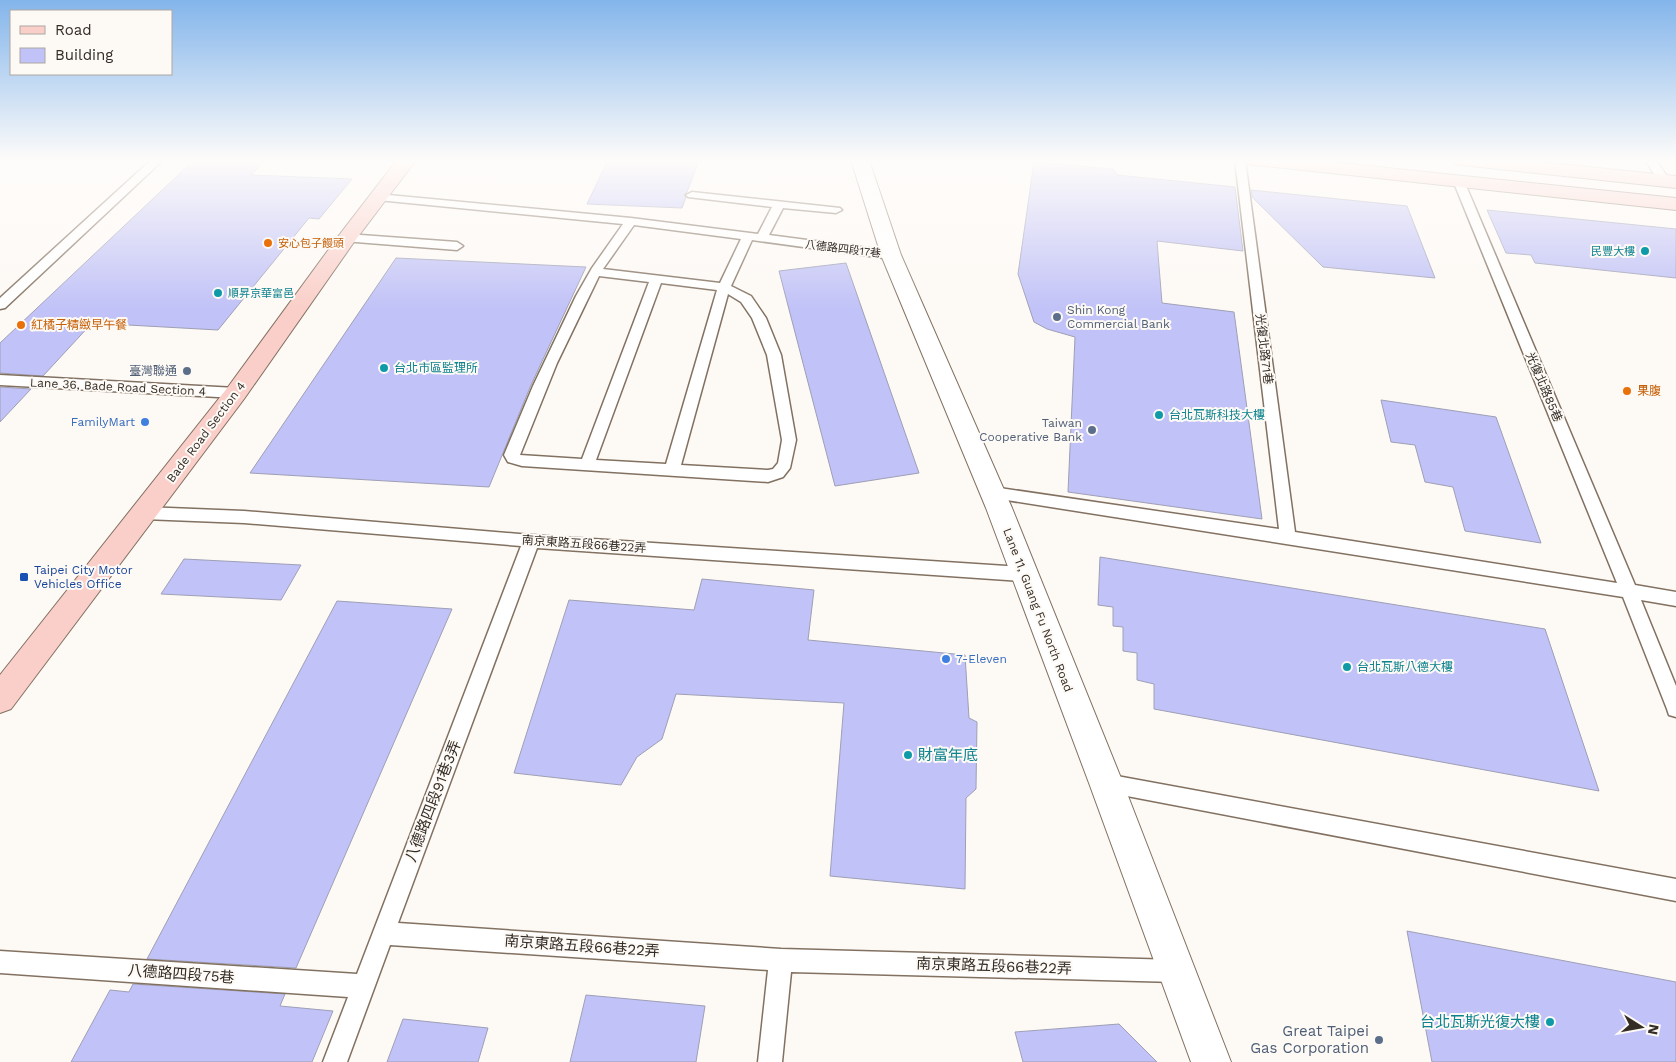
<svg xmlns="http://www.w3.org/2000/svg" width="1676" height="1062" font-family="'Work Sans','Noto Sans TC',sans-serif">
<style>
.building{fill:#c1c2f7;stroke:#9e9fb5}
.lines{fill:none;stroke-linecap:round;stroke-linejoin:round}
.lane-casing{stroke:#827161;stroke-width:3}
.street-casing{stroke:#827161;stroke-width:2}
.secondary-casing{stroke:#827161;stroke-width:2}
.lane{fill:#fff;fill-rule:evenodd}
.street{fill:#fff;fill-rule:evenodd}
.secondary{fill:#facfc9;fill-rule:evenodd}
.food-dot{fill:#e8710a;stroke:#fdf9f5;stroke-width:2}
.culture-dot{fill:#0f9aa8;stroke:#fdf9f5;stroke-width:2}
.service-dot{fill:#5c6f8a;stroke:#fdf9f5;stroke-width:2}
.shop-dot{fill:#3f7fe0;stroke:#fdf9f5;stroke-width:2}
.transit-dot{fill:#1a4fb4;stroke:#fdf9f5;stroke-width:2}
.labels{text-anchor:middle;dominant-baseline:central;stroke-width:4;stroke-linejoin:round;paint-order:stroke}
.far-food-label{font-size:11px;fill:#c56008;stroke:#fdf9f5;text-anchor:start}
.far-street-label{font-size:11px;fill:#342d26;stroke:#fdf9f5}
.far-culture-label{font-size:11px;fill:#0d838f;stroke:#fdf9f5;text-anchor:end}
.service-label{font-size:12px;fill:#4e5e75;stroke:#fdf9f5;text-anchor:end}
.food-label{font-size:12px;fill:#c56008;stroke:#fdf9f5;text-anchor:start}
.street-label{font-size:12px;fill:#342d26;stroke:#fdf9f5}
.culture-label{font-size:12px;fill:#0d838f;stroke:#fdf9f5;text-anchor:start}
.shop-label{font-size:12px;fill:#366cbe;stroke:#fdf9f5;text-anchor:end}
.transit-label{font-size:12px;fill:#164399;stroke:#fdf9f5;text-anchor:start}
.near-culture-label{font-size:15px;fill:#0d838f;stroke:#fdf9f5;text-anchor:start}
.near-street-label{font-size:15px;fill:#342d26;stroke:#fdf9f5}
.near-service-label{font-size:15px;fill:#4e5e75;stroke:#fdf9f5;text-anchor:end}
</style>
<rect width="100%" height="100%" fill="#fdf9f5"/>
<!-- building -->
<path class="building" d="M194,160h72l-15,15 101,4 -33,40 -10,-1 -91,112 -126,-7 -49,53 -43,-3v-30z
M608,160h91l-12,32 -3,3 2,2 -4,11 -95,-4z
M1034,162l79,7 4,6 118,12 8,64 -86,-10 5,62 72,9 28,207 -194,-27 7,-155 -28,-8 -13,-7 -16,-48z
M1251,190l156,16 28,72 -112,-11 -71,-70z
M1487,210l189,19v49l-141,-15 -4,-8 -25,-2z
M396,258l190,9 -55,118 -42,102 -239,-14z
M846,263l73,210 -84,13 -56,-215z
M0,387l31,2 -31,33z
M1381,400l115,17 45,126 -76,-12 -12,-44 -28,-5 -10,-37 -24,-3z
M1100,557l445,72 54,162 -445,-82v-25l-17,-4v-27l-14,-2v-24l-10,-1v-19l-15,-2z
M184,559l117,6 -20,35 -120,-6z
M702,579l112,11 -6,50 157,15 4,63 8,4 -1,67 -10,9 -1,91 -135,-13 14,-173 -168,-9 -14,45 -25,18 -16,28 -107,-12 55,-173 125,10z
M337,601l115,8 -156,359 -149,-9z
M1407,931l269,51v80h-244z
M133,984l152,10 -5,12 53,5 -21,51h-241l39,-72 19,2z
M586,995l119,11 -9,56h-126z
M403,1019l85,9 -10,34h-91z
M1119,1024l38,38h-134l-8,-30z"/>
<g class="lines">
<defs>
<path id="lane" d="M151,160h12l-158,148 -5,1v-11z
M1235,160h10l50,372 322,51 -163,-400 6,-3 4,1 171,404 41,7v14l-35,-6 35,86v31l-7,-2 -2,-6 -44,-112 -636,-100 -2,-4 2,-4 6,-2 286,42z
M1645,160h11l14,21 -2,2h-8z
M692,192l148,16 2,2 -6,3 -53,-5 -14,27 122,16 6,4 -6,4 -139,-19 -21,46 20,10 15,22 15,37 15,85 -6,28 -7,9 -15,5 -246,-16 -14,-4 -4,-7 29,-69 43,-90 16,-28 31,-44 -245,-24 -6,-3 6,-3 253,24 127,16 14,-27 -84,-10 -2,-2zM634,225l107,14 -21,44 -117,-14zM599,276l50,6 -67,177 -62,-4 37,-92zM661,283l56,7 -51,174 -70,-4zM728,294l13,8 11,16 15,37 15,85 -4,23 -5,6 -5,1 -87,-5z
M347,234l110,8 6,4 -6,4 -114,-9 -2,-3 2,-3z
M0,375l236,13 5,2 2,3 -2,3 -5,2 -236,-13z
M144,507l100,4 287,24 492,32 6,2 2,5 -2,5 -6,2 -486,-33 -139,375 383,26 395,11 8,3 3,8 -3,8 -8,3 -385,-10 -9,90h-24l10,-92 -378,-25 -43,117h-24l25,-65 -348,-24v-22l357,23 164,-428 -277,-23 -100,-4 -6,-2 -2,-4 2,-4z
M1106,774l570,105v22l-570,-109 -7,-2 -3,-7 3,-7z"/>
<path id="street" d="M851,160h18l32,95 111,253 111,275 108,279h-40l-102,-279 -103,-275 -105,-253z"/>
<path id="secondary" d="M397,160h19l-62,82 -110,157 -233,310 -11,4v-38l228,-288 112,-153z
M1246,160h65l365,38v12l-421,-45 -6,-1z
M1452,160h66l158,16v12l-215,-23 -6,-1z"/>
</defs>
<!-- lane casing -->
<use href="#lane" class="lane-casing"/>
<!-- street casing -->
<use href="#street" class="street-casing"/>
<!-- secondary casing -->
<use href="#secondary" class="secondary-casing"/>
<!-- lane -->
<use href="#lane" class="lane"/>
<!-- street -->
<use href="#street" class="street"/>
<!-- secondary -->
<use href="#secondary" class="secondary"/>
</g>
<!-- sky -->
<linearGradient id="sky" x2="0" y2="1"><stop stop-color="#83b5eb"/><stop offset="0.52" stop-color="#fefcfa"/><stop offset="1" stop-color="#fefcfa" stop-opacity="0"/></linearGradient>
<rect width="1676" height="309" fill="url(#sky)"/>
<!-- markers -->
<g class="food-dot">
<circle cx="268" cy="243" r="5"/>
<circle cx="21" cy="325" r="5"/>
<circle cx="1627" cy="391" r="5"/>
</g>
<g class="culture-dot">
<circle cx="1645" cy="251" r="5"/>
<circle cx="218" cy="293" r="5"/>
<circle cx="384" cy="368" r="5"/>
<circle cx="1159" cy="415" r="5"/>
<circle cx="1347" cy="667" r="5"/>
<circle cx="908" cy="755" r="5"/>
<circle cx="1550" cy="1022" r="5"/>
</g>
<g class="service-dot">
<circle cx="1057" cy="317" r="5"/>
<circle cx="187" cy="371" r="5"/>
<circle cx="1092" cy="430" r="5"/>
<circle cx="1379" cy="1040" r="5"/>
</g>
<g class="shop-dot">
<circle cx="145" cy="422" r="5"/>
<circle cx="946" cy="659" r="5"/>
</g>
<rect class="transit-dot" x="19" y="572" width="10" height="10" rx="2.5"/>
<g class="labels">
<!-- far-food labels -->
<g class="far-food-label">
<text x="278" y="243">安心包子饅頭</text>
</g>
<!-- far-street labels -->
<g class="far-street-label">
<text transform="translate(843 249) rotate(7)">八德路四段17巷</text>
</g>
<!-- far-culture labels -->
<g class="far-culture-label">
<text x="1635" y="251">民豐大樓</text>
<text x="228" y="293" text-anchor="start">順昇京華富邑</text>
</g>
<!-- service labels -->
<g class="service-label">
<text x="1067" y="310" text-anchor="start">Shin Kong<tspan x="1067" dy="14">Commercial Bank</tspan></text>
<text x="177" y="371">臺灣聯通</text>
<text x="1082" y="423">Taiwan<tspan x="1082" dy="14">Cooperative Bank</tspan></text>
</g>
<!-- food labels -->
<g class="food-label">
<text x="31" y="325">紅橘子精緻早午餐</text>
<text x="1637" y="391">果腹</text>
</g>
<!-- street labels -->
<g class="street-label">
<text transform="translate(1264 349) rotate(83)">光復北路71巷</text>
<text transform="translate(118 387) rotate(3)">Lane 36, Bade Road Section 4</text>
<text transform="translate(1544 387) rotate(67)">光復北路85巷</text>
<text transform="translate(206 432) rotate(-53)">Bade Road Section 4</text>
<text transform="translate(584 544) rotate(4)">南京東路五段66巷22弄</text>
<text transform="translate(1038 610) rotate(69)">Lane 11, Guang Fu North Road</text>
</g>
<!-- culture labels -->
<g class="culture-label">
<text x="394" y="368">台北市區監理所</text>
<text x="1169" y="415">台北瓦斯科技大樓</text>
<text x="1357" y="667">台北瓦斯八德大樓</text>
</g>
<!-- shop labels -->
<g class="shop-label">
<text x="135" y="422">FamilyMart</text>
<text x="956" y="659" text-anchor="start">7-Eleven</text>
</g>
<!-- transit labels -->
<g class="transit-label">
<text x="34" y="570">Taipei City Motor<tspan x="34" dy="14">Vehicles Office</tspan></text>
</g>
<!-- near-culture labels -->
<g class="near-culture-label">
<text x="918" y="755">財富年底</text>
<text x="1540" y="1022" text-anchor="end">台北瓦斯光復大樓</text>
</g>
<!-- near-street labels -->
<g class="near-street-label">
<text transform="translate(433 801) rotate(-69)">八德路四段91巷3弄</text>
<text transform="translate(582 946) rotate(4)">南京東路五段66巷22弄</text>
<text transform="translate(994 966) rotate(2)">南京東路五段66巷22弄</text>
<text transform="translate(181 974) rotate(4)">八德路四段75巷</text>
</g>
<!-- near-service labels -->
<g class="near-service-label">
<text x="1369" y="1031">Great Taipei<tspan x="1369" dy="17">Gas Corporation</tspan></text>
</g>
</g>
<!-- legend -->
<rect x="10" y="10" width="162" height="65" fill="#fdf9f5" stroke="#ada7a2"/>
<rect x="20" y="26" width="25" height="8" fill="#facfc9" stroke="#ada7a2"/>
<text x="55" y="35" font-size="15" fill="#342d26">Road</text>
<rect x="20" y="48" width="25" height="15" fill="#c1c2f7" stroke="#ada7a2"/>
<text x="55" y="60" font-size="15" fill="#342d26">Building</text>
<!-- north arrow -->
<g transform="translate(1641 1027) rotate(101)" stroke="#fdf9f5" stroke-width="4" paint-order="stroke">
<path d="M0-4L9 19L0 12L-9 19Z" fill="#342d26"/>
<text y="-8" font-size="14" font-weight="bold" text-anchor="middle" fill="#342d26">N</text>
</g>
</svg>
